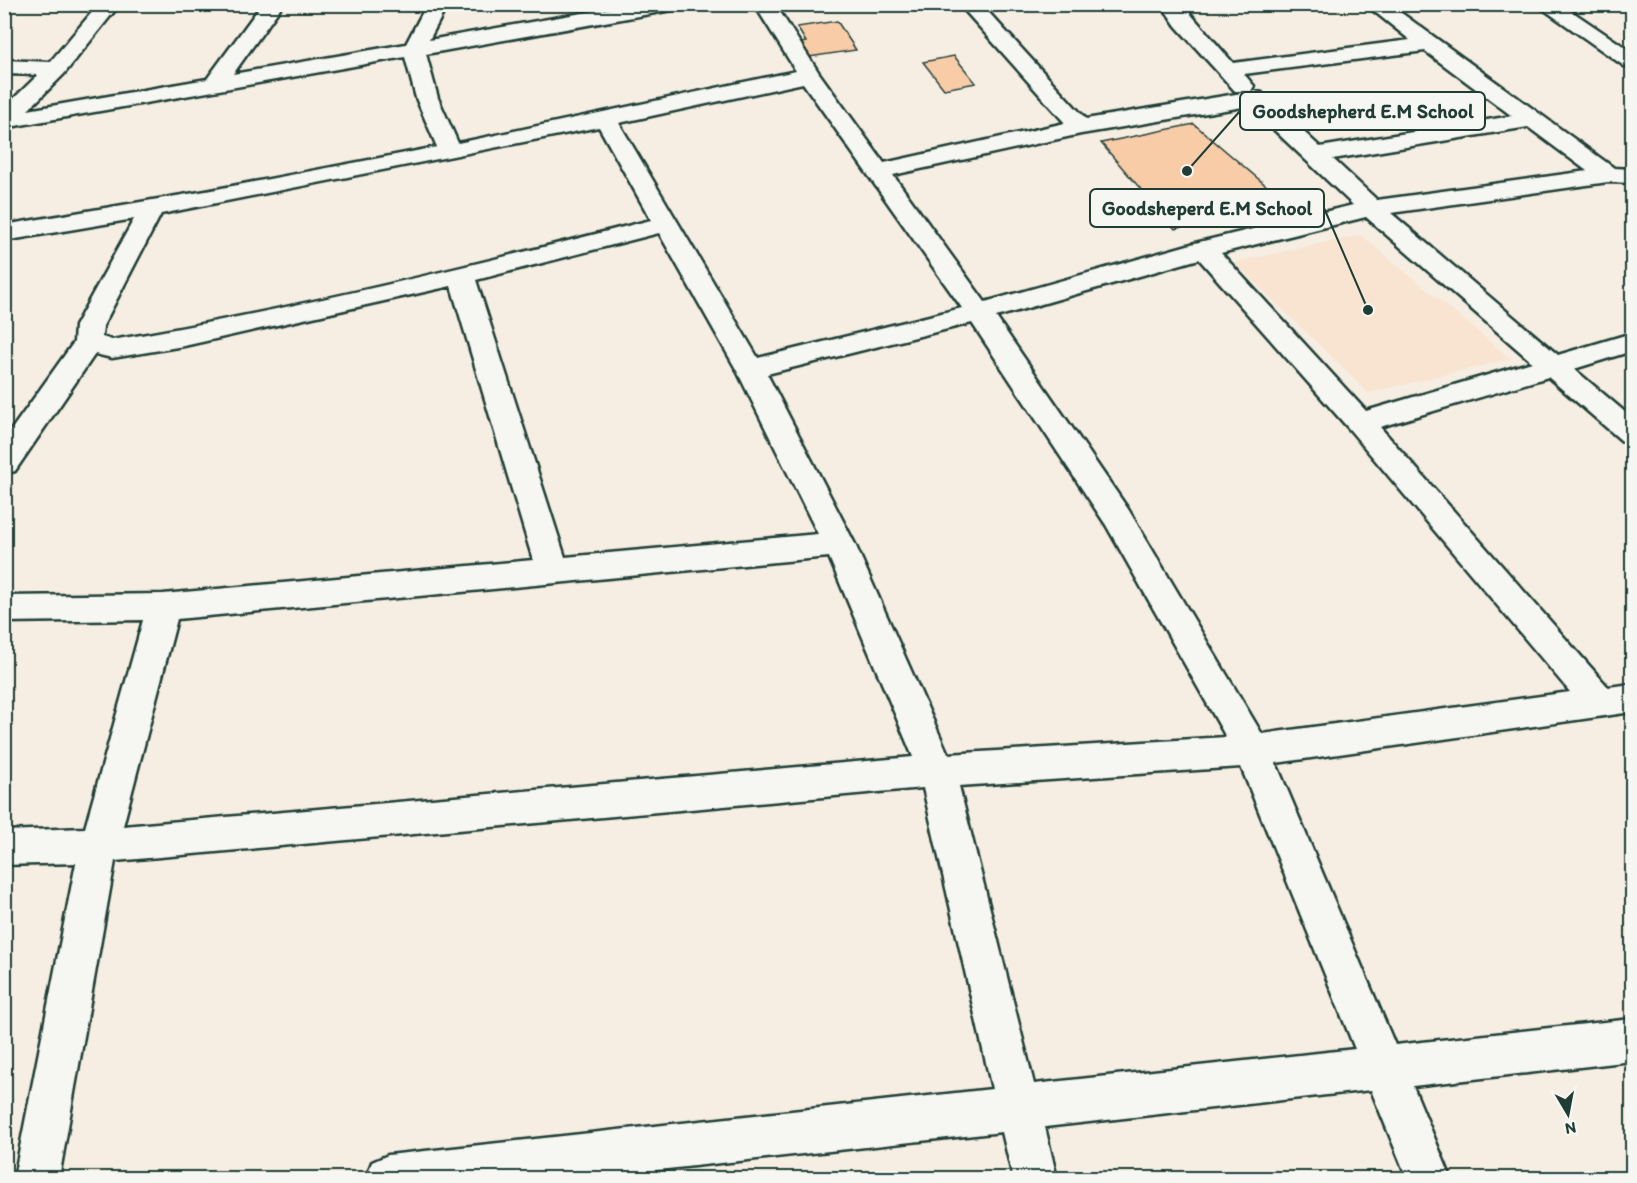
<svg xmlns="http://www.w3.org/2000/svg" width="1637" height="1183" font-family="Itim,sans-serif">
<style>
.built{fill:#f8e4d1}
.building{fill:#f9cca8;stroke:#1f3d34;stroke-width:1.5}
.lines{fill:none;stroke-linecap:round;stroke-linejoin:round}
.minor-casing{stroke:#1f3d34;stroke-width:5}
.minor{fill:#f6f6f2;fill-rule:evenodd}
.leader{fill:none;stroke:#1f3d34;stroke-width:2}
.callout-dot{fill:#1f3d34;stroke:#f6f6f2;stroke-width:2}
.callout{fill:#f6f6f2;stroke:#1f3d34;stroke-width:2}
.callout-label{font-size:20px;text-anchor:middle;font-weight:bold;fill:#1f3d34}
</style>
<rect width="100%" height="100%" fill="#f7eee3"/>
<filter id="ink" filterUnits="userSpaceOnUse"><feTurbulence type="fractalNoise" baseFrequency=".0167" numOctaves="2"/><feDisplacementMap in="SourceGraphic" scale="12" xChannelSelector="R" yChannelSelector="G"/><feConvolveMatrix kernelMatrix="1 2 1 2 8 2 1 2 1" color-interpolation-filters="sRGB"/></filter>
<g filter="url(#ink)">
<!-- built -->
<path class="built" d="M1361,235l150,124 -143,34 -134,-131z"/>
<!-- building -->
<path class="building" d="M837,21l19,29 -54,8 -8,-14 12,-2 -9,-15z
M954,56l22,27 -32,6 -21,-27z
M1194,124l88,75 -107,30 -74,-86z"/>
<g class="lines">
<defs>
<path id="minor" d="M99,4h21l-56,70 -36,36 179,-31 55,-75h21l-50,70 173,-30 21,-40h21l-19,36 205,-36h48l-10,6 -246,44 12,44 20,45 338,-72 -42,-67h21l44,69 65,90 181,-40 -106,-119h22l105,115 168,-28 8,2 58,54 192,-31 -87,-65 -181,23 10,12 -3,5h-16l-59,-65 -15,-22h21l51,59 177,-23 -45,-36h24l225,164 18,1v14l-24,-1 -217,31 167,142 74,-22v18l-58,18 58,49v26l-10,-3 -74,-64 -168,50 228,260 24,-3v28l-356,51 119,282 237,-26v42l-219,25 38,92h-44l-36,-88 -326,37 12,51h-44l-11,-46 -416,46h-220l6,-16 16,-7 604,-66 -69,-301 -808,73 -56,317h-45l62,-315 -72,2v-34l81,-3 58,-208 -139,2v-26l159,-2 370,-34 -82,-274 -267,60 -72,12 -17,-4 -80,117 -11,3v-34l70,-98 1,-16 59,-107 -130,22v-16l202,-34 231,-44 -21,-49 -11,-41 -401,71v-20l34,-33 -34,-1v-14l46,2zM803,83l159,225 -204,50 -139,-235zM1249,106l104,99 -158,38 -210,59 -92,-127 188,-41zM599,127l52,93c-178,45 -357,90 -539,120l-10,-3 1,-11 58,-112zM1528,127l59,44 -210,29 -44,-41zM1366,217l166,145 -166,49 -145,-158zM659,233l77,136 82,165 -253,23 -89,-277zM1199,259l151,171 220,262 -308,42 -134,-225 -132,-192zM972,323l134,202 120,212 -278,17 -93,-210 -88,-170zM829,557l84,200 -790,69 54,-207zM1241,767l114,282 -321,35 -75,-298z
M1536,4h25l71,48v15l-8,-1z"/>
</defs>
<!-- minor casing -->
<use href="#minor" class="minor-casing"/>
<!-- minor -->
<use href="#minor" class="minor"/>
</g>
</g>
<!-- callouts -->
<path class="leader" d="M1187 171L1240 111M1368 310L1324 208"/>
<g class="callout-dot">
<circle cx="1187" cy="171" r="6"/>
<circle cx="1368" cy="310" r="6"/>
</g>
<g class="callout">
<rect x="1240" y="92" width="245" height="38" rx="6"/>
<rect x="1090" y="189" width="234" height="38" rx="6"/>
</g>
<g class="callout-label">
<text x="1363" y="118">Goodshepherd E.M School</text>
<text x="1207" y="215">Goodsheperd E.M School</text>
</g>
<!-- margin -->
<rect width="1637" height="1183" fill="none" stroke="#f6f6f2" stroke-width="24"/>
<rect x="12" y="12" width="1613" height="1159" fill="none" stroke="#1f3d34" stroke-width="2" filter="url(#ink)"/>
<!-- north arrow -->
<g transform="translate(1568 1114) rotate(170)" stroke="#f6f6f2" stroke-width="4.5" paint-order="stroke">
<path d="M0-4.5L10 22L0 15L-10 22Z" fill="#1f3d34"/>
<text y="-9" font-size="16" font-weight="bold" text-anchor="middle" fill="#1f3d34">N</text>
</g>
</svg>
